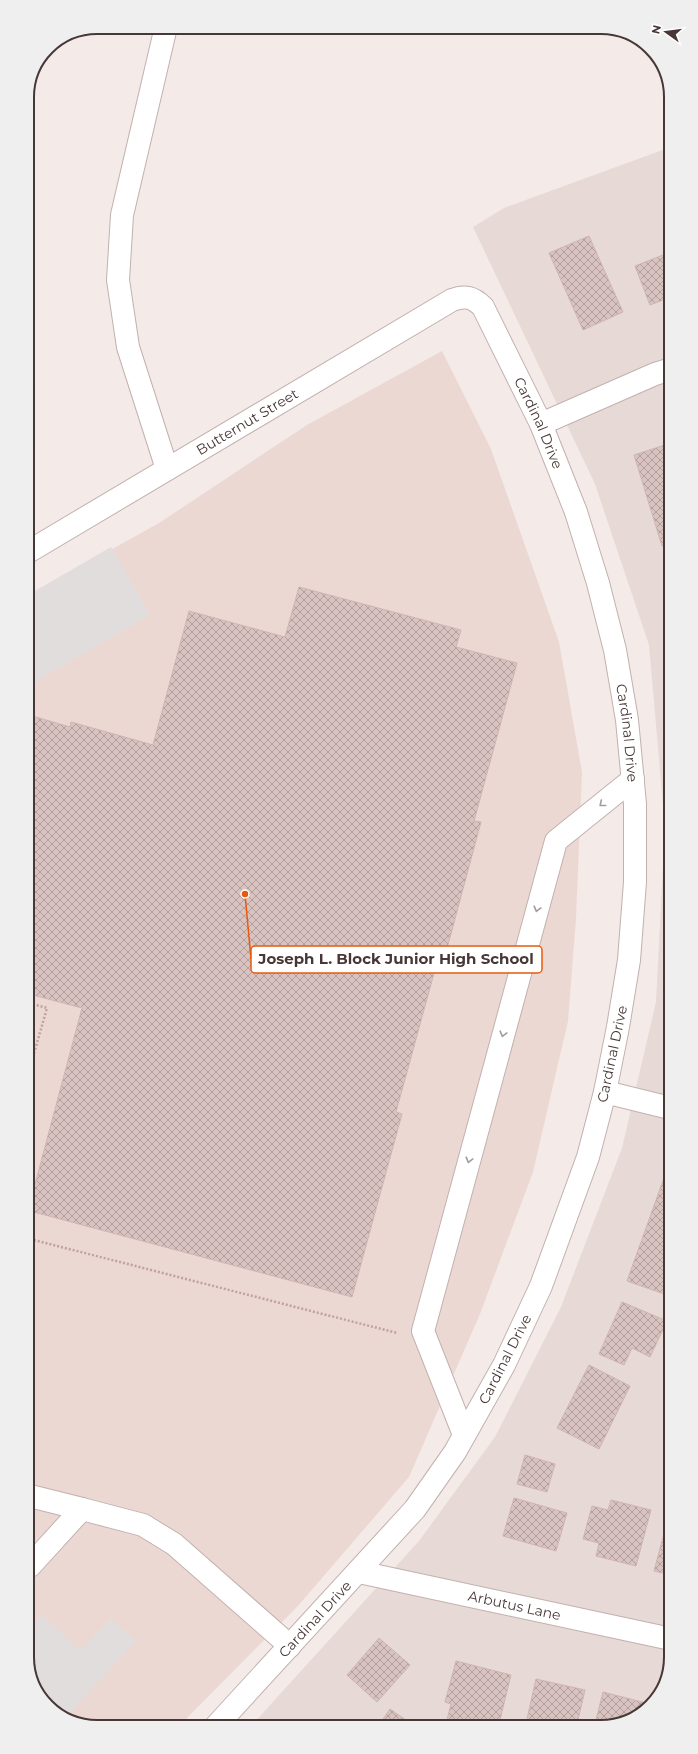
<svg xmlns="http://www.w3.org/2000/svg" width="698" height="1754" font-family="Montserrat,sans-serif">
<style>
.residential{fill:#e7d9d6}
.education{fill:#ecd8d3}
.parking{fill:#e2dddd}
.building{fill:url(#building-cross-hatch);stroke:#cfb4b1}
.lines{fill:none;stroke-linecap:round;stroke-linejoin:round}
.minor-casing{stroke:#c2b1ae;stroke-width:24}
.path{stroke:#c0a19d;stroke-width:2.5;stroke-dasharray:2 2;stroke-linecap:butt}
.minor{stroke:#fff;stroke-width:22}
.oneway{stroke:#a39c9b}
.labels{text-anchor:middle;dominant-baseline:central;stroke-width:3;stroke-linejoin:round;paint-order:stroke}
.street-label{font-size:14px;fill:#473837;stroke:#fff}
.rim{fill:none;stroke:#473837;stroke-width:2}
.leader{fill:none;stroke:#e8590c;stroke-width:1.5}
.callout-dot{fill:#e8590c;stroke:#fff;stroke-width:1.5}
.callout{fill:#fff;stroke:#e8590c;stroke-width:1.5}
.callout-label{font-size:15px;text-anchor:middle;font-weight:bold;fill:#473837}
</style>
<defs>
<pattern id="building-cross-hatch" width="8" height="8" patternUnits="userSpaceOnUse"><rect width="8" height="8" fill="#d8c3c1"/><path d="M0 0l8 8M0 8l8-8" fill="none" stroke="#b19f9e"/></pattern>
</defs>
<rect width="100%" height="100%" fill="#f4eae8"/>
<!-- residential -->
<path class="residential" d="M668,148l3,1509 -14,42 -34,24 -372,3 168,-185 76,-104 66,-130 61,-159 34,-146 9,-175 -16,-182 -54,-161 -122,-257 31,-19z"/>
<!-- education -->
<path class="education" d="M442,351l49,98 68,193 23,130 -6,147 -8,102 -35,151 -53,142 -71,163 -112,130 -118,119 -87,1 -38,-15 -23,-33 -3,-1083 131,-73 148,-98z"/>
<!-- parking -->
<path class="parking" d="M111,547l39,68 -122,71v-91z
M42,1615l38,36 31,-33 25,23 -70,76 -12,-5 -23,-33v-51z"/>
<!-- building -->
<path class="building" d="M668,186v24l-4,-23z
M589,236l34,76 -40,18 -34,-77z
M668,253v45l-18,7 -15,-39z
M668,444v100l-6,2 -28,-91z
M299,587l162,43 -5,17 61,16 -43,158 7,1 -39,145 -6,-1 -40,146 6,2 -50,183 -322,-86v-8l52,-195 -53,-14v-279l41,12 1,-5 82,23 36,-134 96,26z
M665,1175l5,1v120l-43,-15z
M622,1302l45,19 -17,36 -18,-9 -8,17 -25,-11z
M589,1365l41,21 -31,63 -42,-21z
M525,1455l30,9 -8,28 -30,-8z
M514,1498l53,15 -11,38 -53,-15z
M611,1500l40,10 -15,56 -40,-10 3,-13 -16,-4 9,-33 16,4z
M665,1530l6,2v43l-17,-4z
M379,1638l31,27 -33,37 -30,-27z
M456,1661l55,14 -12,49h-36l-16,-4 4,-16 -6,-2z
M536,1679l49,11 -8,34h-28l-22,-5z
M603,1692l47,12 -27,19 -28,1z
M390,1709l23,16h-34z"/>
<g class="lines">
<defs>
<g id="minor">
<path d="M165,31l-43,184 -4,65 10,67 39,122"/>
<path d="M541,424l114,-50 13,-4"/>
<path id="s1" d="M28,552l424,-252c13,-5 21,-3 31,7l58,117 35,88 22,71 17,67 12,70 8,84v78l-6,78 -11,67 -13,65 -17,65 -47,129 -37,79 -49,87 -40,57 -199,217"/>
<path d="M605,1092l65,16"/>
<path d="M464,1435l-41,-104 133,-490 77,-62"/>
<path d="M30,1496l52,13"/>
<path d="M30,1566l52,-57 61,16 31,19 116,102"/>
<path id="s2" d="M359,1572l312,67"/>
</g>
</defs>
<!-- minor casing -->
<use href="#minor" class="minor-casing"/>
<!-- path -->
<path class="path" d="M29,1003l18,5 -18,63
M30,1239l367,94"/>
<!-- minor -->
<use href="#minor" class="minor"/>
</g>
<!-- one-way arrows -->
<defs><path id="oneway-chevron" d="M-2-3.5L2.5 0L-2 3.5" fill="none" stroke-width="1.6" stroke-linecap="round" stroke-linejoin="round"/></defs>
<g class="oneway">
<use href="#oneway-chevron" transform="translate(602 804) rotate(141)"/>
<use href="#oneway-chevron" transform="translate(537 909) rotate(105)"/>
<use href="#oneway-chevron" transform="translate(503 1034) rotate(105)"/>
<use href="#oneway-chevron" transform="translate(469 1160) rotate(105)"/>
</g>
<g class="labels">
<!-- street labels -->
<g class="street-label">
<text stroke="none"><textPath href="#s1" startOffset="255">Butternut Street</textPath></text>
<text stroke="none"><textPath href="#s1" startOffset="656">Cardinal Drive</textPath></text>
<text stroke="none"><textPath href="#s1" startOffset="980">Cardinal Drive</textPath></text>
<text transform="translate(612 1054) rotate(-78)">Cardinal Drive</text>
<text transform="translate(505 1359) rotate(-63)">Cardinal Drive</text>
<text stroke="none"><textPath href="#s2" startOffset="159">Arbutus Lane</textPath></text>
<text transform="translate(315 1619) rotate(-47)">Cardinal Drive</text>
</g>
</g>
<!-- crop -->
<path d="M0 0H698V1754H0ZM97 34H601A63 63 0 0 1 664 97V1657A63 63 0 0 1 601 1720H97A63 63 0 0 1 34 1657V97A63 63 0 0 1 97 34Z" fill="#f0efef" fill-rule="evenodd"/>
<path class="rim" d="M97 34H601A63 63 0 0 1 664 97V1657A63 63 0 0 1 601 1720H97A63 63 0 0 1 34 1657V97A63 63 0 0 1 97 34Z"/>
<!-- callouts -->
<path class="leader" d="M245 894L251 959"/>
<circle class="callout-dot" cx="245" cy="894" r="4"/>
<rect class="callout" x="251" y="946" width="291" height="27" rx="4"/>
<g class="callout-label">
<text x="396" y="964">Joseph L. Block Junior High School</text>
</g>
<!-- north arrow -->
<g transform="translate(666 32) rotate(284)" stroke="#ffffff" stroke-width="3" paint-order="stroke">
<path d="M0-3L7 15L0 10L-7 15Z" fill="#473837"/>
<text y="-6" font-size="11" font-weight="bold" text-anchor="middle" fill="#473837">N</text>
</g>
</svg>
